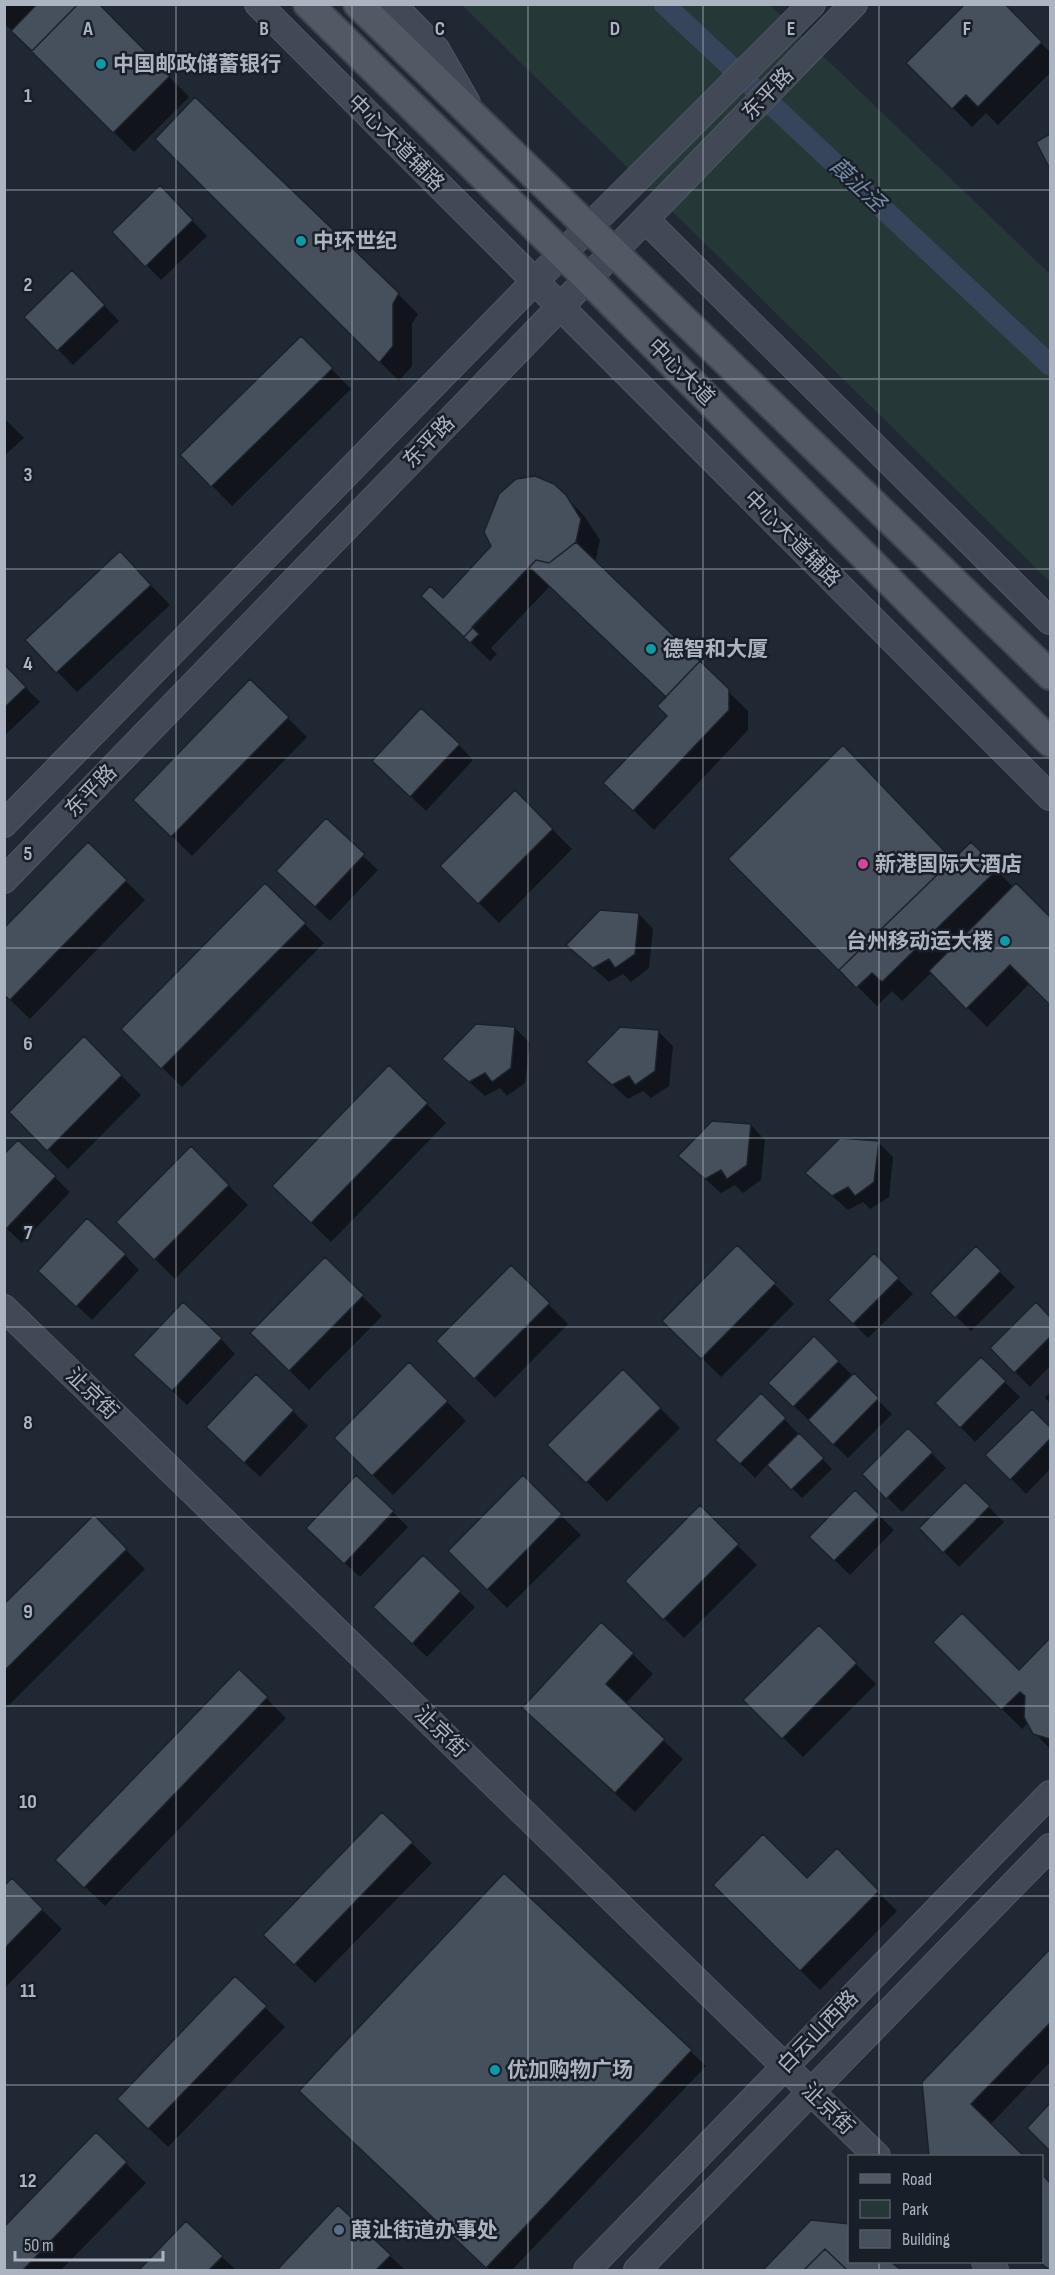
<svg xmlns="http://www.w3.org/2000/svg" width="1055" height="2275" font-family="'Sofia Sans Condensed','Noto Sans SC',sans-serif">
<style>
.green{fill:#263738}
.shadow{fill:#0007}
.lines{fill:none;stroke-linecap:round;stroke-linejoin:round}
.canal{stroke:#36455b;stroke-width:21}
.building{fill:#464f5c;stroke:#1b212a;stroke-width:1.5}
.secondary-casing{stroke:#515762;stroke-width:28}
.primary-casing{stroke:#3d434d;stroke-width:32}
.secondary{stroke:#414956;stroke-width:26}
.primary{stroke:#515964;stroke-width:28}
.grid{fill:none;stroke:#adb4c1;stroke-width:1.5;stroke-opacity:0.55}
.culture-dot{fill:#0f9aa8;stroke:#191f28;stroke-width:2}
.hotel-dot{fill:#d1479c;stroke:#191f28;stroke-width:2}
.service-dot{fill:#5c6f8a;stroke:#191f28;stroke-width:2}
.labels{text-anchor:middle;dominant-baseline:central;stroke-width:5;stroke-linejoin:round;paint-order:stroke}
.poi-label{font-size:21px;font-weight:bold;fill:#adb4c1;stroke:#191f28;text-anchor:start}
.street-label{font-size:21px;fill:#adb4c1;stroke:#191f28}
.water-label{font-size:22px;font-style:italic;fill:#778ba8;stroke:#191f28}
.grid-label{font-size:20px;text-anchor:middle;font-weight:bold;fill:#adb4c1;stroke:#191f28;stroke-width:5;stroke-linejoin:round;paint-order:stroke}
</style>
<rect width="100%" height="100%" fill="#202833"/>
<!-- green -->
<path class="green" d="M462,5h308l280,269v308z"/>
<!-- shadow -->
<path class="shadow" d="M4,4h93l92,93 -55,55 -130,-129z
M1002,4l48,48v21l-52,52 -12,-12 -14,14 -64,-64z
M157,139l241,155 20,20 -6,10v42l-13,15z
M160,187l47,49 -46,44 -47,-48z
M72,272l47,49 -46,44 -47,-48z
M301,338l50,51 -119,117 -50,-51z
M4,418l20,20 -20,18z
M565,496l20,21 15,23 -5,23 153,148v19l-94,100 -29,-28 43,-86 -1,-19 -117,-111 -59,62 6,6 -7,7 -48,-46 1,-15z
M120,553l50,52 -93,87 -50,-52z
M4,666l36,36 -36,34z
M250,681l57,56 -115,119 -57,-56z
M459,745l14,15 -47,51 -38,-36z
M515,792l57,57 -73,74 -57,-57z
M88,844l57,56 -115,119 -26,-25z
M970,844l44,44 2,-3 34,34v84l-20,-20 -43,44 -55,-55 -30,29 -10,-10 -15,15 -147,-147 223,2z
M363,856l15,14 -48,51 -37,-35z
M265,885l59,58 -142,144 -59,-58z
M639,914l14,15 -4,39 -18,14 -8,-8 -14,8 -26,-23z
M515,1028l15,15 -5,40 -18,13 -7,-8 -15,8 -26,-23z
M658,1031l15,15 -4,40 -18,12 -8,-7 -15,8 -25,-23z
M84,1039l57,56 -73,74 -57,-57z
M389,1067l57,56 -115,119 -57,-56z
M751,1125l14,15 -4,40 -18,13 -8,-8 -14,8 -26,-23z
M18,1142l52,50 -48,51 -18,-17z
M878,1142l15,15 -4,40 -19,12 -7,-7 -15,8 -26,-23z
M191,1148l57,57 -73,74 -57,-57z
M737,1247l57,57 -73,73 -57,-56z
M976,1249l39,38 -44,44 -39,-38z
M125,1255l14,15 -47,50 -37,-35z
M874,1255l39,39 -45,44 -38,-38z
M325,1259l57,57 -73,74 -57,-57z
M511,1267l57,57 -73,74 -57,-57z
M1036,1304l14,15v47l-20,21 -38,-39z
M814,1338l78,76 -44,44 -78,-75z
M221,1339l14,15 -48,51 -37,-36z
M981,1359l39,38 -45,45 -38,-39z
M409,1364l57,57 -73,74 -57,-57z
M623,1371l57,57 -73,74 -57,-57z
M256,1376l52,50 -48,51 -37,-35z
M1050,1392v11l-5,-5z
M761,1395l71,74 -30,29 -34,-34 -13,14 -38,-38z
M1032,1411l18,18v40l-24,25 -38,-39z
M908,1430l38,38 -44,44 -38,-38z
M523,1478l58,57 -74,73 -57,-57z
M965,1484l39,38 -45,45 -38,-39z
M855,1492l39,38 -44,45 -39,-38z
M700,1508l57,57 -73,73 -57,-57z
M393,1512l15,15 -48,50 -38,-35z
M94,1518l51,51 -141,141v-103z
M423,1557l52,50 -48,50 -37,-35z
M601,1624l52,50 -28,30 58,55 -48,53 -91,-84z
M819,1627l57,57 -73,73 -58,-57z
M1050,1640v109l-15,-16 -6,-11 -7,7 -87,-87 84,30z
M239,1671l47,47 -181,188 -28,-27z
M382,1814l50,49 -117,120 -50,-48z
M837,1851l60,60 -77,79 -105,-105 92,-5z
M504,1875l202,191 -194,204h-22l-174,-165z
M12,1881l50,48 -58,60v-101z
M1050,1951v111l-60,63 32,31h-91l-7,-74z
M235,1978l50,49 -117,120 -30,-29z
M1050,2105v44l-21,-21z
M96,2134l50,49 -85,87h-57v-41z
M1042,2176l8,9v85l-10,-8h2z
M338,2207l52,49 15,14h-126z
M812,2222l38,40h39l10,8h-134z
M186,2223l36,34 14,13h-95z"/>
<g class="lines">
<!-- canal -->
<path class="canal" d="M664,4l386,361"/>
</g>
<!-- building -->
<path class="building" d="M37,4h62l71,72 -57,57 -102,-102z
M37,4h41l-46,47 -21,-20z
M965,4h40l37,38 -64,65 -12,-12 -14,14 -46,-46z
M195,97l204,196 -6,11v42l-14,17 -224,-224z
M1050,134v35l-14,-27z
M160,185l33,35 -48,47 -33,-35z
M72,270l33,35 -48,46 -33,-34z
M301,336l32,32 -122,119 -31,-32z
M535,476l19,8 12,11 15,24 -5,23 153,147v21l-96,101 -30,-28 64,-67 -10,-10 9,-9 -137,-130 -65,70 -43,-41 9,-10 13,12 48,-52 -7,-14 15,-38 17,-15z
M535,476l19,8 12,11 15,24 -5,23 -27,21 -13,-3 -64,67 7,7 -9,9 -49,-47 9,-10 13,12 48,-52 -7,-14 15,-38 17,-15z
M120,551l31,34 -95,88 -31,-33z
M700,661l29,28v21l-96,101 -30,-28 64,-67 -10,-10z
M4,664l22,23 -22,21z
M250,679l39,38 -118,120 -38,-37z
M421,708l39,36 -50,53 -38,-36z
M843,745l109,114 19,-17 27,27 -116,113 -10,-9 -16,15 -128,-129z
M515,790l38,39 -75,75 -38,-38z
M326,818l39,36 -50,53 -39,-36z
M88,842l39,38 -117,120 -6,-5v-67z
M971,842l27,27 -116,113 -10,-9 -16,15 -17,-18z
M265,883l41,40 -145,146 -40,-40z
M1016,883l34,34v88l-40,-40 -44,44 -37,-38z
M600,910l39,3 -4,41 -20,14 -6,-9 -16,9 -27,-23z
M476,1024l39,3 -4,41 -19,14 -7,-9 -16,9 -27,-23z
M620,1027l39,3 -4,41 -20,14 -6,-9 -17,9 -26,-23z
M84,1036l38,39 -75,76 -38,-39z
M389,1065l39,38 -117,120 -39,-37z
M712,1121l39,3 -4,41 -20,14 -6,-9 -16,9 -27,-23z
M840,1138l39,3 -5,41 -19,14 -7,-9 -16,9 -27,-23z
M18,1140l38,36 -50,53 -2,-1v-74z
M191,1146l38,39 -75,75 -38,-38z
M87,1218l39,36 -50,53 -38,-36z
M737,1245l39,38 -75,76 -39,-38z
M976,1246l25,25 -46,47 -25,-25z
M874,1253l25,25 -46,46 -25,-24z
M325,1257l39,38 -75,76 -39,-38z
M511,1265l39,38 -76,76 -38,-38z
M183,1302l39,36 -50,53 -39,-36z
M1036,1302l14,15v20l-36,36 -24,-25z
M814,1336l25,25 -46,46 -25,-24z
M981,1357l25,24 -46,47 -25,-25z
M409,1362l39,39 -76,75 -38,-38z
M623,1369l38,39 -75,75 -39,-38z
M854,1373l25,25 -46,47 -25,-25z
M256,1374l38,36 -50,53 -38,-36z
M761,1393l25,25 -46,46 -25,-24z
M1032,1409l18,18v12l-40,41 -25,-25z
M908,1428l25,24 -47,47 -24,-25z
M799,1433l25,25 -33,32 -24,-25z
M356,1475l38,36 -50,53 -38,-36z
M523,1475l39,39 -75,76 -39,-39z
M965,1482l25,24 -47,47 -24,-25z
M855,1490l25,25 -46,46 -25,-24z
M700,1505l39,39 -76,76 -38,-39z
M94,1515l33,34 -123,122v-67z
M423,1555l38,36 -49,53 -39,-37z
M962,1613l57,57 31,-32v101l-17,-5 -9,-17 1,-21 -5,-4 -19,18 -68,-68z
M601,1622l33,31 -28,31 59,55 -50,54 -93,-85z
M819,1625l38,38 -75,76 -39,-39z
M239,1669l29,28 -184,191 -29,-28z
M382,1812l31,30 -119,123 -31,-30z
M763,1834l44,44 30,-30 42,43 -79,80 -87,-86z
M504,1873l188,177 -206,218 -187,-177z
M12,1878l31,31 -39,40v-63z
M1050,1949v74l-79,81 53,52h-95l-7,-74z
M235,1976l32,30 -119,123 -31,-30z
M1050,2103v48l-23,-23z
M96,2132l31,30 -104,108h-19v-43z
M1042,2174l8,9v87l-11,-8h3z
M338,2205l53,50 -15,15h-99z
M811,2220l39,4v38h41l10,8h-54l-22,-21 -21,21h-41z
M186,2221l37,35 -14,14h-70z
M825,2249l22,21h-43z"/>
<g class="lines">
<defs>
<path id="secondary" d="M258,4l792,793
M392,4l44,45 31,54
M646,220l404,401
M4,824l530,-542 278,-278
M4,880l850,-876
M4,1308l873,848
M985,2262l10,8
M587,2270l463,-476
M637,2270l413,-423"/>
<path id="primary" d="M308,4l280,275 462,463
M358,4l692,671"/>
</defs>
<!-- secondary casing -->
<use href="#secondary" class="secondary-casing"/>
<!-- primary casing -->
<use href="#primary" class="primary-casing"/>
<!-- secondary -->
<use href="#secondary" class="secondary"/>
<!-- primary -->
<use href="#primary" class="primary"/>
</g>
<!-- grid -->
<path class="grid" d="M176,4v2266M352,4v2266M528,4v2266M703,4v2266M879,4v2152M4,190h1046M4,379h1046M4,569h1046M4,758h1046M4,948h1046M4,1138h1046M4,1327h1046M4,1517h1046M4,1706h1046M4,1896h1046M4,2085h1046M879,2262v8"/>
<!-- markers -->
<g class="culture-dot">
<circle cx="101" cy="64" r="6"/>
<circle cx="301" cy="241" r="6"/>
<circle cx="651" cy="649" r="6"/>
<circle cx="1005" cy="941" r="6"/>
<circle cx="495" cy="2070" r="6"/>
</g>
<circle class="hotel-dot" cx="863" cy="864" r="6"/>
<circle class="service-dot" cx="339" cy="2230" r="6"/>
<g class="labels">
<!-- poi labels -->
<g class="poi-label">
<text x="113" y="64">中国邮政储蓄银行</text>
<text x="313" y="241">中环世纪</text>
<text x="663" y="649">德智和大厦</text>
<text x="875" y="864">新港国际大酒店</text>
<text x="993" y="941" text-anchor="end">台州移动运大楼</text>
<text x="507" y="2070">优加购物广场</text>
<text x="351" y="2230">葭沚街道办事处</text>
</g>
<!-- street labels -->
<g class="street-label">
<text transform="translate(768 94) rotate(-46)">东平路</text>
<text transform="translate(396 143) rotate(45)">中心大道辅路</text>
<text transform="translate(681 372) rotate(45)">中心大道</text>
<text transform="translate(429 442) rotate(-46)">东平路</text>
<text transform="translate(792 539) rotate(45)">中心大道辅路</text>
<text transform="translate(91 791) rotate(-46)">东平路</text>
<text transform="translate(92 1394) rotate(44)">沚京街</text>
<text transform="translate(441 1732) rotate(44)">沚京街</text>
<text transform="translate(818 2032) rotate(-46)">白云山西路</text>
<text transform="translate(828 2109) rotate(44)">沚京街</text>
</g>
<!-- water labels -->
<g class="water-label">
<text transform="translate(857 185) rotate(43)">葭沚泾</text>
</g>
</g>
<g class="grid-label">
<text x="88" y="35">A</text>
<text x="264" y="35">B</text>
<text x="440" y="35">C</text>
<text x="615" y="35">D</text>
<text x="791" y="35">E</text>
<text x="967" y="35">F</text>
<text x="28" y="102">1</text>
<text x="28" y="291">2</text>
<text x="28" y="481">3</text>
<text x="28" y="670">4</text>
<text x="28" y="860">5</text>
<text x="28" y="1050">6</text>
<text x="28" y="1239">7</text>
<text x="28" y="1429">8</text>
<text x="28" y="1618">9</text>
<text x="28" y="1808">10</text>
<text x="28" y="1997">11</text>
<text x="28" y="2187">12</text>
</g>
<!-- border -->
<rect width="1055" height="2275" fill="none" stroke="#adb4c1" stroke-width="12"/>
<!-- legend -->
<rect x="848" y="2155" width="195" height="108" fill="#191f28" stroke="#545b65" stroke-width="1.5"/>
<rect x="860" y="2174" width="30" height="9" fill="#515964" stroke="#545b65" stroke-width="1.5"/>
<text x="902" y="2185" font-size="18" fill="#adb4c1">Road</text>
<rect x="860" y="2200" width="30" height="18" fill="#263738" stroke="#545b65" stroke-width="1.5"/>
<text x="902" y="2215" font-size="18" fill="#adb4c1">Park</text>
<rect x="860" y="2230" width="30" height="18" fill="#464f5c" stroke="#545b65" stroke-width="1.5"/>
<text x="902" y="2245" font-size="18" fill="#adb4c1">Building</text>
<!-- scale -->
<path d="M15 2251v9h148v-9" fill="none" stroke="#adb4c1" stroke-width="3"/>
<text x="24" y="2251" font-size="18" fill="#adb4c1" stroke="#191f28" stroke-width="4.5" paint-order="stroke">50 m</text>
</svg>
